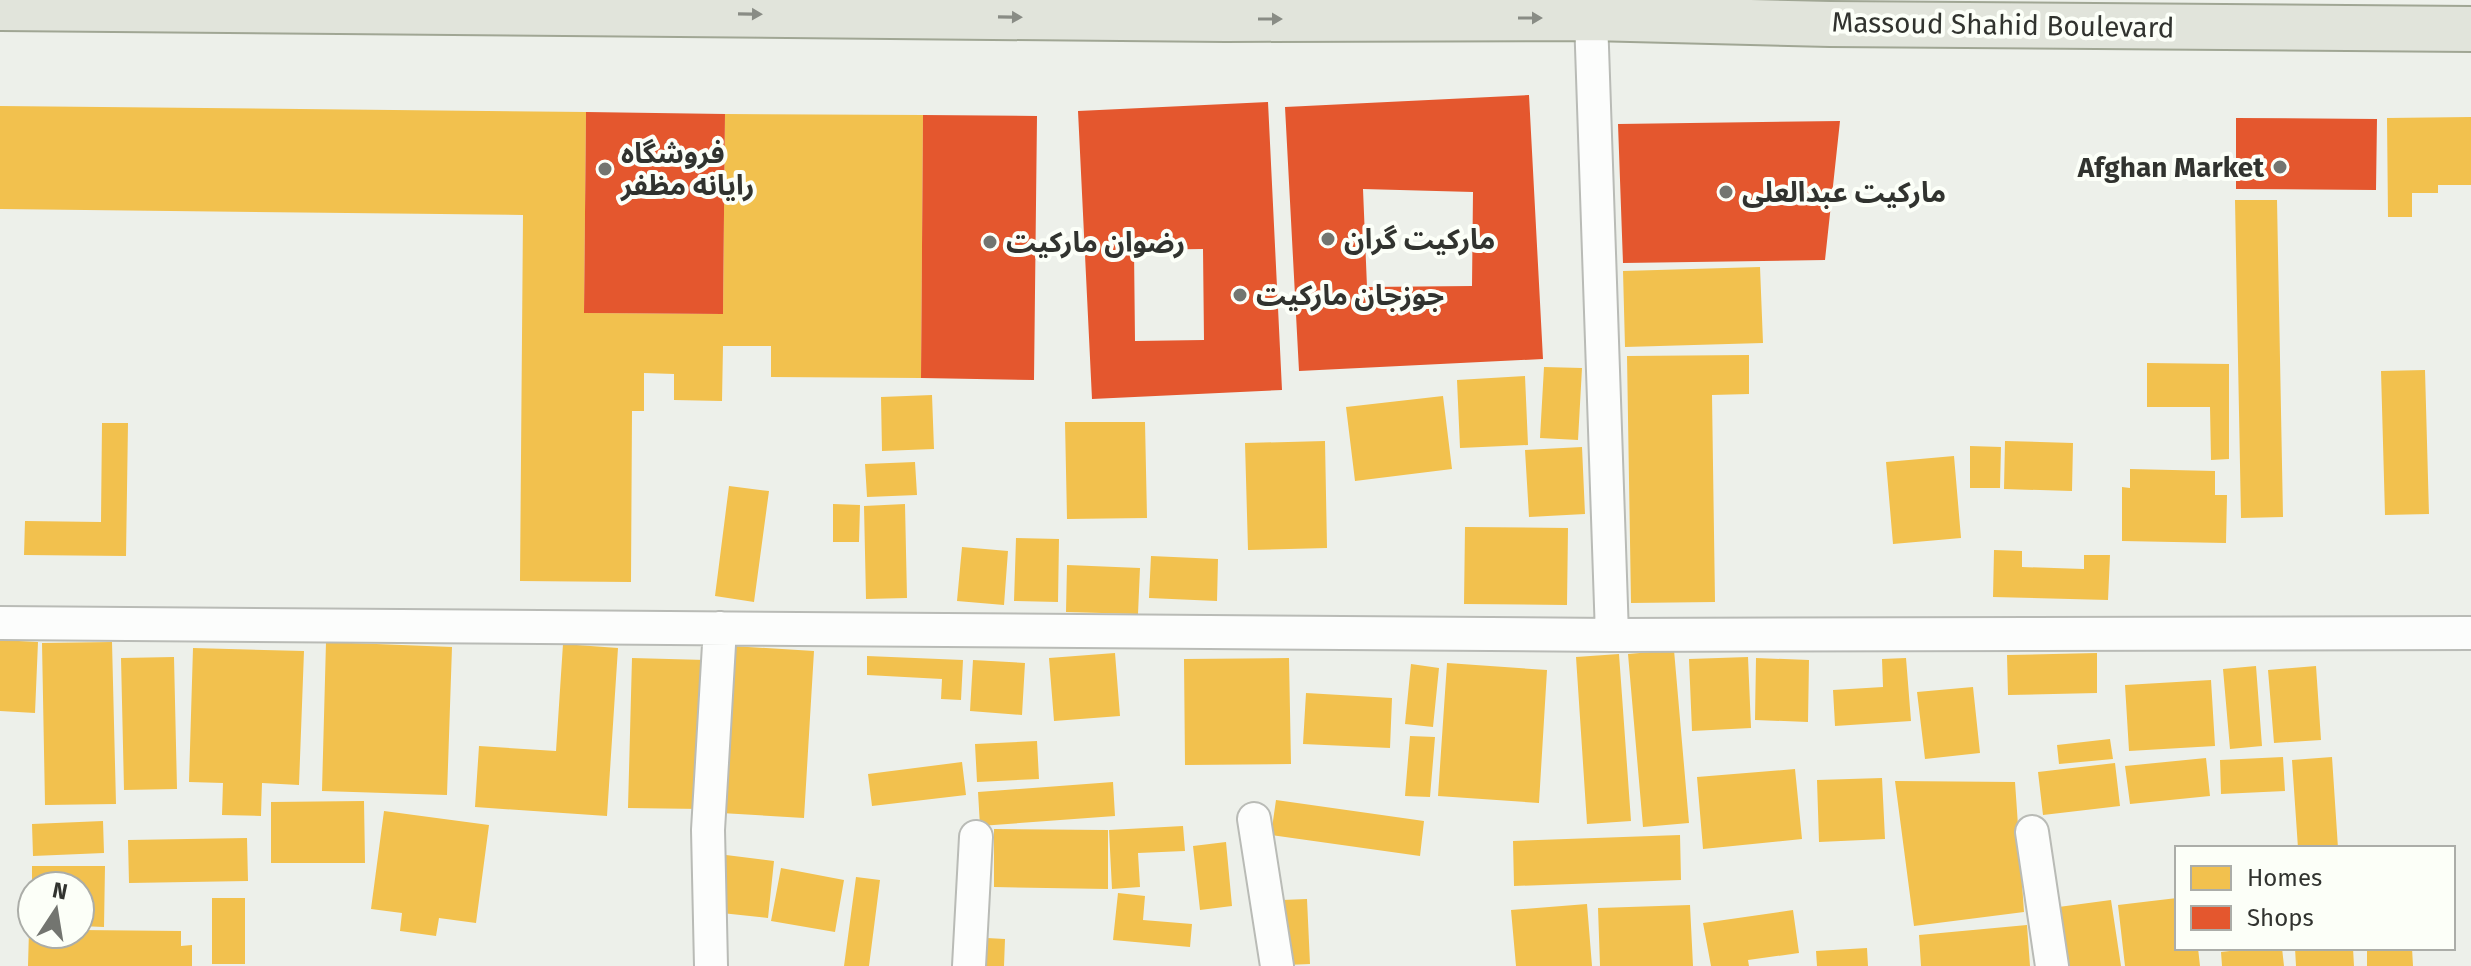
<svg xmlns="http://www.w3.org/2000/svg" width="2471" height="966" font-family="'Fira Sans','Noto Sans Arabic',sans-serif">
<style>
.homes{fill:#f2c14e}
.shops{fill:#e4572e;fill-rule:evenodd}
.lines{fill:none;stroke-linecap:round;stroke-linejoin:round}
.minor-casing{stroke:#b9bbb6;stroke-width:36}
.primary-casing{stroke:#a0a694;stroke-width:48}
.minor{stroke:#fcfdfc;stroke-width:32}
.primary{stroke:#e1e4db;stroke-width:44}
.oneway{fill:#898c85}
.poi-dot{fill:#737570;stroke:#fcfff8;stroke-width:3}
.labels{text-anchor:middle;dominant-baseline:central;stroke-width:8;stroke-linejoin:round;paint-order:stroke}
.street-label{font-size:28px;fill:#31332f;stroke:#fcfff8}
.poi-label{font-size:28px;font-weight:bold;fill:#31332f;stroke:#fcfff8;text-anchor:start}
</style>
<rect width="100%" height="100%" fill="#edf0ea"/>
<!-- homes -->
<path class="homes" d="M0,106l586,6 -2,201 139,1 2,-200 198,1 -2,263 -150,-1v-31h-48l-1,55 -48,-1v-26l-30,-1v38h-12l-1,171 -111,-1 3,-366 -523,-6z
M2471,117v68h-33v8h-26v24h-24l-1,-99z
M2235,200h42l6,317 -42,1z
M1760,267l3,76 -138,4 -2,-76z
M1749,355v39l-37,1 3,207 -84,1 -4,-247z
M2147,363l82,1v95l-18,1 -1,-53h-63z
M1544,367l38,1 -4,72 -38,-2z
M2425,370l4,144 -44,1 -4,-144z
M1525,376l3,69 -68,3 -3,-68z
M932,395l2,54 -52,2 -1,-54z
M1443,396l9,73 -97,12 -9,-74z
M1065,422h80l2,96 -80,1z
M102,423h26l-2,133 -102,-1 1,-34 76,1z
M1325,441l2,107 -79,2 -3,-107z
M2005,441l68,2 -1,48 -68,-2z
M1970,446l31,1 -1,41h-30z
M1582,447l3,67 -56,3 -4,-67z
M1954,456l7,82 -68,6 -7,-82z
M915,462l2,33 -50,2 -2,-33z
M2130,469l85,2v24h12l-1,48 -104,-2v-54l8,1z
M729,486l40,5 -15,111 -39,-6z
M833,504l27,1 -1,37h-26z
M905,504l2,94 -41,1 -2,-93z
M1465,527l103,1 -1,77 -103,-1z
M1016,538l43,1 -1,63 -44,-1z
M962,547l46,4 -4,54 -47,-4z
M1994,550l28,1v16l62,2v-14h26l-2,45 -115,-3z
M1151,556l67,3 -1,42 -68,-3z
M1067,565l73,3 -2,46 -72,-2z
M0,640l38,2 -3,71 -35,-2z
M112,642l4,162 -71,1 -3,-162z
M326,642l126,5 -5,148 -125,-4z
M563,644l55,4 -11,168 -132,-9 4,-61 77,5z
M732,646l82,5 -10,167 -83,-5z
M193,648l111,3 -5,134 -37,-2 -1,33 -39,-1 1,-32 -34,-1z
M1674,650l15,173 -46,4 -15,-173z
M1115,653l5,63 -66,5 -5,-63z
M2097,653v40l-89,2 -1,-40z
M1619,654l12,167 -44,3 -11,-167z
M867,656l96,4 -2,40 -20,-1 1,-20 -75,-4z
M174,657l3,132 -53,1 -3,-132z
M1748,657l3,71 -59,3 -3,-72z
M632,658l74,2 -4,149 -74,-1z
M1289,658l2,106 -106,1 -1,-106z
M1756,658l53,2 -1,62 -53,-2z
M1906,658l5,63 -76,5 -2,-36 50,-3 -1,-28z
M973,660l52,3 -3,52 -52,-4z
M1447,663l100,7 -8,133 -101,-7z
M1411,664l28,4 -6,59 -28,-3z
M2256,666l6,80 -32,3 -7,-80z
M2316,666l5,74 -47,3 -6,-73z
M2211,680l4,66 -86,5 -4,-66z
M1973,687l7,66 -55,6 -8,-67z
M1306,693l86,5 -2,50 -87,-4z
M1410,736l25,1 -5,60 -25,-1z
M2110,739l3,20 -54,5 -2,-19z
M1037,741l2,38 -62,3 -2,-38z
M2283,757l2,34 -64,3 -1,-34z
M2332,757l6,91h-40l-6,-88z
M2206,758l4,38 -80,8 -5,-38z
M962,762l4,33 -94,11 -4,-32z
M2115,763l5,43 -77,9 -5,-43z
M1795,769l7,70 -99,10 -6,-72z
M1882,778l3,61 -66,3 -2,-62z
M1895,781l120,1 9,130 -110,14z
M1113,782l2,34 -135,10 -2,-34z
M1276,800l148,21 -4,35 -149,-21z
M364,801l1,62h-94v-61z
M384,811l105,14 -13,98 -37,-5 -3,18 -36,-5 2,-18 -31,-4z
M103,821l1,32 -71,3 -1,-32z
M1183,826l2,25 -47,2 2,34 -28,2 -3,-59z
M994,829l114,1v59l-114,-2z
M1680,835l1,45 -167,6 -1,-45z
M247,838l1,43 -119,2 -1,-43z
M1226,842l6,64 -32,4 -7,-64z
M718,854l56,7 -6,57 -56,-6z
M32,866h73l-1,61 -24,-1v-40h-48z
M781,868l63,12 -9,52 -64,-11z
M856,877l24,3 -11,86h-25z
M1118,893l27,3 -2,24 49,4 -2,23 -77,-7z
M212,898h33v66h-33z
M2177,898v50h21l2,18h-75l-7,-61z
M1307,899l3,65 -24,1 -4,-65z
M2111,900l10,66h-62l-8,-58z
M1587,904l5,62h-76l-5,-56z
M1690,905l3,61h-93l-2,-58z
M1793,910l6,43 -51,7 1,6h-38l-8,-43z
M2027,925l3,41h-109l-2,-31z
M29,930h3v4h48v-4l101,1v15l11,-1v21h-164z
M987,938l18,1 -1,27h-18z
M1867,948l1,18h-51l-1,-15z
M2256,948h26l2,18h-62l-1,-14z
M2295,948h58l1,18h-58z
M2367,948h45l1,18h-46z"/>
<!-- shops -->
<path class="shops" d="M1529,95l14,264 -244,12 -14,-264zM1363,189l110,3 -1,94 -105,1z
M1268,102l14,288 -190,9 -14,-288zM1203,249l1,91 -69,1 -1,-91z
M586,112l139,2 -2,200 -139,-1z
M923,115l114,1 -3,264 -113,-2z
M2236,118l141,1 -1,71 -140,-1z
M1840,121l-15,139 -202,3 -5,-139z"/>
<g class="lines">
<defs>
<path id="minor" d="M1591,18l21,617
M0,623l1612,12 859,-2
M1254,819l23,147
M2032,832l20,134
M711,966l-3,-136 12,-202
M969,966l7,-129"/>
<path id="primary" d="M0,8l1226,11 365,-1 239,6 641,5"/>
</defs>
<!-- minor casing -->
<use href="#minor" class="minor-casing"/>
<!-- primary casing -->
<use href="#primary" class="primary-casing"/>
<!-- minor -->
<use href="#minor" class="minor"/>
<!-- primary -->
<use href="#primary" class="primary"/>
</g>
<!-- one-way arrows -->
<defs><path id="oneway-solid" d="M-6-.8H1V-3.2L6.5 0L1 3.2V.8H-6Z" transform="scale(2)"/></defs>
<g class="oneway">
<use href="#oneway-solid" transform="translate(750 14) rotate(1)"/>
<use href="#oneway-solid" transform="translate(1010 17) rotate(1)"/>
<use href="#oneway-solid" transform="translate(1530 18)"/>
<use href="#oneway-solid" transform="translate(1270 19)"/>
</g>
<!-- markers -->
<g class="poi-dot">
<circle cx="2280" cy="167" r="8"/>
<circle cx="605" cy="169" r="8"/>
<circle cx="1726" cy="192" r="8"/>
<circle cx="1328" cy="239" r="8"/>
<circle cx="990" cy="242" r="8"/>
<circle cx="1240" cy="295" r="8"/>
</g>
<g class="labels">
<!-- street labels -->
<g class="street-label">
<text transform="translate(2003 25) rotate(1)">Massoud Shahid Boulevard</text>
</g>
<!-- poi labels -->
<g class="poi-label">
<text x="621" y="153">فروشگاه<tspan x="621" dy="32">رایانه مظفر</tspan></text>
<text x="2264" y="167" text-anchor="end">Afghan Market</text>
<text x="1742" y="192">مارکیت عبدالعلی</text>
<text x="1344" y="239">مارکیت گران</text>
<text x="1006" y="242">رضوان مارکیت</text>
<text x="1256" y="295">جوزجان مارکیت</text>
</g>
</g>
<!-- legend -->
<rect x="2175" y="846" width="280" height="104" fill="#fcfff8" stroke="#abada8" stroke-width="2"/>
<rect x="2191" y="866" width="40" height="24" fill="#f2c14e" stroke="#abada8" stroke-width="2"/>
<text x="2247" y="886" font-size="24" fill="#31332f">Homes</text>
<rect x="2191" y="906" width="40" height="24" fill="#e4572e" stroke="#abada8" stroke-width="2"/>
<text x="2247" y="926" font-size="24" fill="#31332f">Shops</text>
<!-- north arrow -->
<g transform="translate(56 910) rotate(12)"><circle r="38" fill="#fcfff8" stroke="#abada8" stroke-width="2"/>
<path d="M0-6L14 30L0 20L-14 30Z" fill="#737570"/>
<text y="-12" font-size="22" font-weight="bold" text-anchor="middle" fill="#31332f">N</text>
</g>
</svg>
